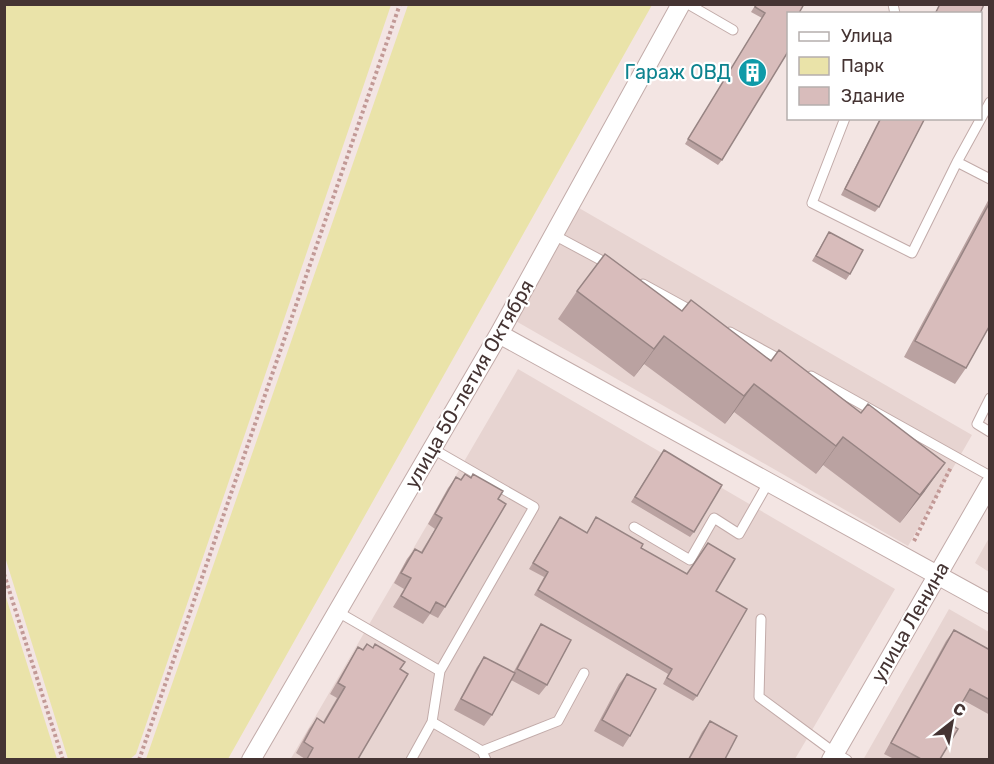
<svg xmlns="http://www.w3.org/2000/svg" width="994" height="764" font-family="Rubik,sans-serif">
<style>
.residential{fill:#e7d4d1}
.green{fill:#eae3a9}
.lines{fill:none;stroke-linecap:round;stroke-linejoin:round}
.service-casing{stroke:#c2aba9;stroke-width:11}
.minor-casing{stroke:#c2aba9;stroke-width:20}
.path{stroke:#c29996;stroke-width:4;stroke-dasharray:3 3;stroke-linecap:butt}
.service{stroke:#fff;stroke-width:9}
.minor{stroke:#fff;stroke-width:18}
.wall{fill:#baa2a1}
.shaded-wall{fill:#978483}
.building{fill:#d8bcbb;stroke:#978483;stroke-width:1.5}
.labels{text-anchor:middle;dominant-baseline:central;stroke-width:4.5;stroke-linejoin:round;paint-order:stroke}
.culture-label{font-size:20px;fill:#0d838f;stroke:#fff;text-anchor:end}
.street-label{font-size:20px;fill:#453433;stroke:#fff}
</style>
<rect width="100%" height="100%" fill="#f3e5e3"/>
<!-- residential -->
<path class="residential" d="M579,208l393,227 -64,111 -394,-226z
M518,369l377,220 -100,170 -505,1z
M989,538v34l-14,-9z
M949,609l40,23v127l-126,1z"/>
<!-- green -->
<path class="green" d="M4,5h387l-255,749 -6,5h-62l-63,-202z
M408,5h244l-424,754h-82z
M5,594l52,165h-52z"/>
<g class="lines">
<defs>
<path id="service" d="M688,4l45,26
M893,4l2,10
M845,118l-33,85 100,50 45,-91 33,-60
M957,162l33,17
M554,235l56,30
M643,284l51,28
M730,332l53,29
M811,376l179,100
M990,398l-13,26 13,8
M433,449l101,58 -94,164
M634,527l56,33 24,-42 25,16 29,-51
M338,612l102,59 -8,51 -21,38
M761,619l-2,78 76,56 12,7
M432,722l50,29 4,9
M482,751l76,-30 26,-48"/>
<path id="minor" d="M499,334l491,270
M251,760l248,-426 182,-330
M831,760l159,-276"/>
</defs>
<!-- service casing -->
<use href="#service" class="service-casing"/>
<!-- minor casing -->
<use href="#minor" class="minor-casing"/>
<!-- path -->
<path class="path" d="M914,541l37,-74
M4,574l59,186
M139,760l261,-756"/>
<!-- service -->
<use href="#service" class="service"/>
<!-- minor -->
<use href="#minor" class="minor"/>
</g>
<!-- wall -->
<path class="wall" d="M756,4l43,9 -77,147 -4,5 -33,-21 77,-126 -11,-6z
M880,118h45l-46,89 -4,5 -34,-17z
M990,197v128l-24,43 -11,16 -51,-27z
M829,232l21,42 -4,6 -34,-19z
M577,291l105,20 243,180 -25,32 -77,-58 -7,9 -82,-62 -9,12 -81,-60 -10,13 -76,-58z
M664,450l30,82 -4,5 -59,-35z
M465,474l33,25 -53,108 -7,11 -8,-4 -7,10 -30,-17 11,-18 -10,-6 13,-24 8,-10 6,3 14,-23 -7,-5 20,-36 8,-11 5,3z
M560,517l27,16 9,-16 45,31 75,43 -19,105 -4,5 -30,-17 5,-10 -134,-79 10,-18 -15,-8z
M541,624l6,61 -8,10 -28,-15 -19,35 -8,11 -30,-16 23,-43 7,-10 29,16 21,-38z
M954,630l36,20v65l-27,-15 -13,24 -10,35h-46l-10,-5 62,-113z
M358,647l42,22 -42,90h-53l-9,-6 13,-24 8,-11 6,4 14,-24 -7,-4 21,-36z
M627,674l3,62 -7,11 -29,-16 25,-47z
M710,721l15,38h-37l14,-27z"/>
<!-- shaded-wall -->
<path class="shaded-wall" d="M664,336l-20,28 -10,13 20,-28z
M754,384l-20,28 -9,12 19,-28z
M843,437l-20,28 -7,9 20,-28z
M945,463l-20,28 -25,32 20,-28z"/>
<!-- building -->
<path class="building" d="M757,4h47l-5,9 1,1h-11v36l-67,110 -34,-21 77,-126 -10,-6z
M940,4h44l-4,10h-45z
M881,118h44l-46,89 -34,-18z
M990,202v123l-24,43 -51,-27z
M829,232l34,18 -13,24 -34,-18z
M605,254l77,57 9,-11 80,61 8,-11 82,63 7,-9 77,59 -25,32 -77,-58 -7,9 -82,-62 -10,12 -80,-60 -10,13 -77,-58z
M664,450l58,35 -28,47 -59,-35z
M465,474l6,4 2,-4 30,17 -5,8 8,5 -61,103 -9,-5 -6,11 -29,-17 10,-18 -10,-5 14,-24 7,4 20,-35 -7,-4 21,-37 5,3z
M560,517l27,16 9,-16 47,27 -2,4 46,26 21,-31 27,16 -19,32 31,18 -50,87 -30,-18 5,-9 -134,-79 10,-18 -15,-9z
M541,624l30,16 -24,45 -30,-16z
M954,630l36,20v50l-20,-11 -20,35 8,5 -18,30h-19l-30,-16z
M367,644l6,4 2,-4 30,18 -5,7 8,5 -50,85h-51l6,-11 -9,-6 13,-24 7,5 21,-36 -7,-4 20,-36 5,3z
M484,657l31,16 -23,42 -31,-16z
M627,674l29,15 -26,47 -28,-16z
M710,721l27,15 -12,23h-36z"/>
<!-- icons -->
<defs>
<symbol id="building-disc" viewBox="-11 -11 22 22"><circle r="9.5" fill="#0f9aa8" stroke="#fff"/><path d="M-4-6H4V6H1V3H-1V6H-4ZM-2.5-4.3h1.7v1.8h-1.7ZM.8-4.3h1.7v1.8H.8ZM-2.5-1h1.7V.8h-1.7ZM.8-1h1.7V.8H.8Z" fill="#fff"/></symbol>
</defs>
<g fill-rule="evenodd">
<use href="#building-disc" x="736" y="56" width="33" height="33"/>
</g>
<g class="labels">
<!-- culture labels -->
<g class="culture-label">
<text x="731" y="72">Гараж ОВД</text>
</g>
<!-- street labels -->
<g class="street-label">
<text transform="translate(469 384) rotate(-60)">улица 50-летия Октября</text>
<text transform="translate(910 622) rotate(-60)">улица Ленина</text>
</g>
</g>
<!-- border -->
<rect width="994" height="764" fill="none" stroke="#453433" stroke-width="12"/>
<!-- legend -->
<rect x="787" y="12" width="195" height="108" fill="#ffffff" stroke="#b5aead" stroke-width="1.5"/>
<rect x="799" y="32" width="30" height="9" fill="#ffffff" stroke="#b5aead" stroke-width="1.5"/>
<text x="841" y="42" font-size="18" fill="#453433">Улица</text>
<rect x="799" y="57" width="30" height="18" fill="#eae3a9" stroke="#b5aead" stroke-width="1.5"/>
<text x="841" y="72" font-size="18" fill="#453433">Парк</text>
<rect x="799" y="87" width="30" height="18" fill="#d8bcbb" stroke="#b5aead" stroke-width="1.5"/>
<text x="841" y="102" font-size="18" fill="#453433">Здание</text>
<!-- north arrow -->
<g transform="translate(952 722) rotate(31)" stroke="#ffffff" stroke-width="4.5" paint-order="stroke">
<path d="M0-4.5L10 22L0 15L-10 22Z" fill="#453433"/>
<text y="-9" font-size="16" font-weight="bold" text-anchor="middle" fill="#453433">С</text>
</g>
</svg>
